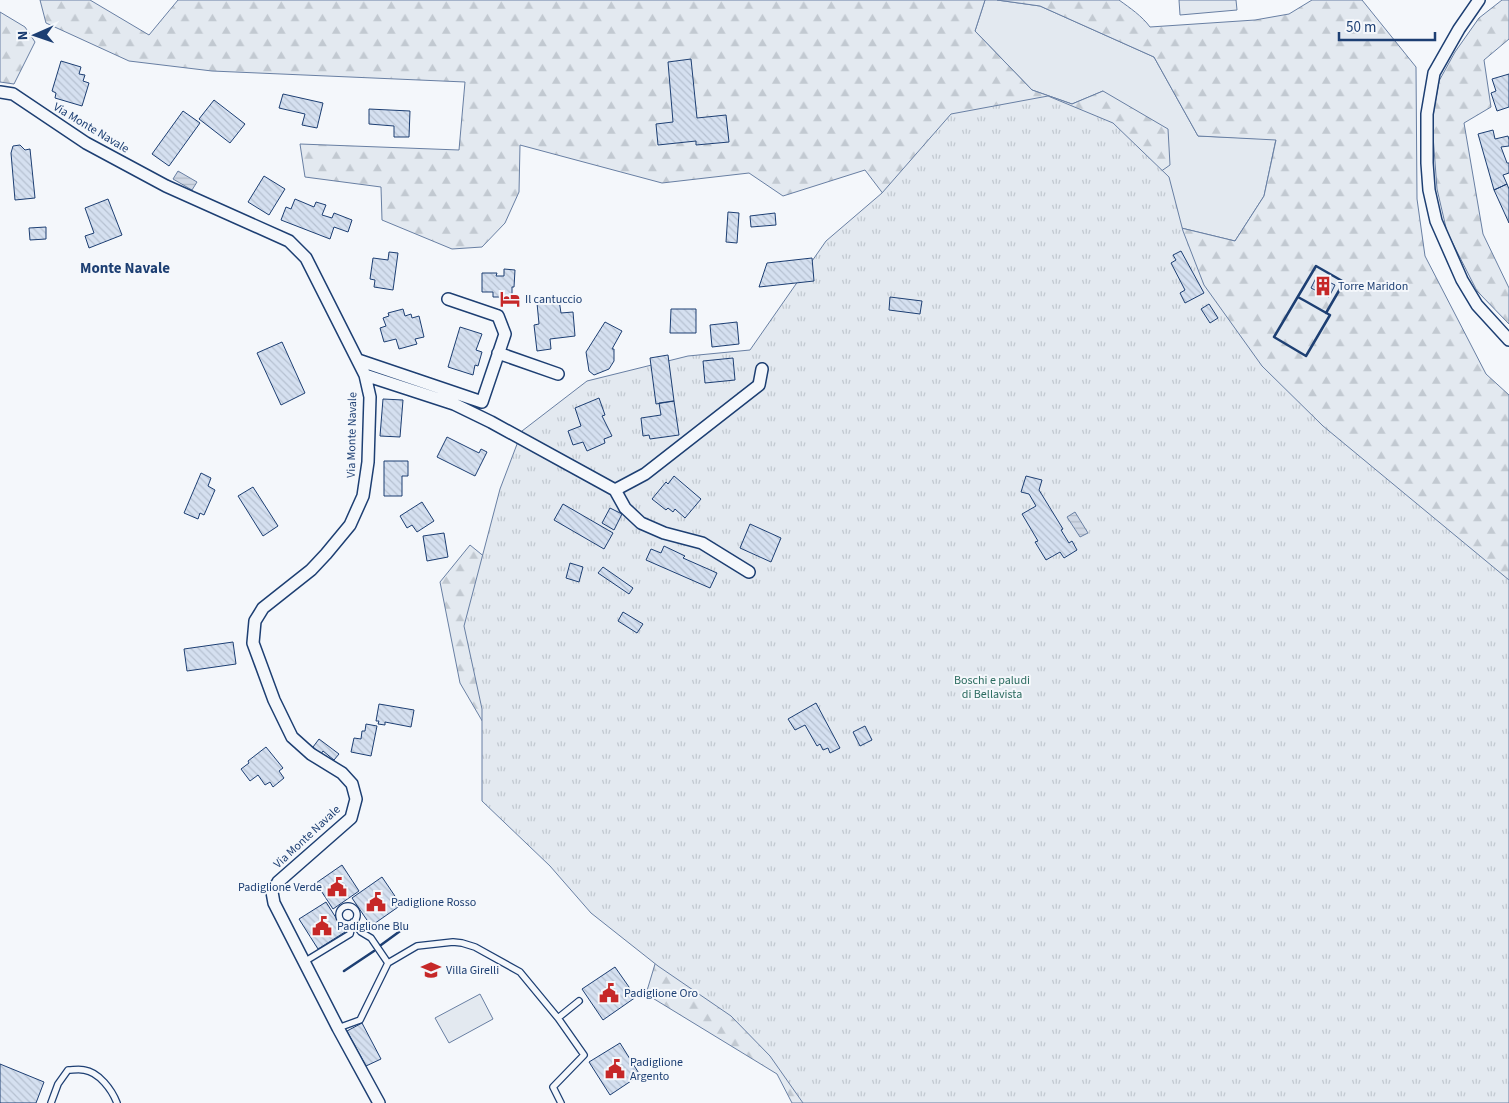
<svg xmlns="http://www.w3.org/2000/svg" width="1509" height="1103" font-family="'Source Sans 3',sans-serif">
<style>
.grass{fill:#e3e9f0;stroke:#687fa3}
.forest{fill:url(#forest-firs);stroke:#687fa3}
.park{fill:url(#park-tufts);stroke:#687fa3}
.water{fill:url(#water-rules);stroke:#687fa3}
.building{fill:url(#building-back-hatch);stroke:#1d3f73}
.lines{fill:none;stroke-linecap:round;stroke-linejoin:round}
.service-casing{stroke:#1d3f73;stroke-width:8}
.minor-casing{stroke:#1d3f73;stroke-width:14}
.service{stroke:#f4f7fb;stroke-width:5.5}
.minor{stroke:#f4f7fb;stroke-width:11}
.wall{stroke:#1d3f73;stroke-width:2.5}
.labels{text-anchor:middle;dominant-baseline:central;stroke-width:4;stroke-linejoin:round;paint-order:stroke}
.street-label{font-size:12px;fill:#1d3f73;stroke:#f4f7fb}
.poi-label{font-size:12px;fill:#1d3f73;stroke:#f4f7fb;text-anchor:start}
.park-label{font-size:12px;fill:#2c6c60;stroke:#f4f7fb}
.quarter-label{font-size:15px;font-weight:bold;fill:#1d3f73;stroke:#f4f7fb}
</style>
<defs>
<pattern id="forest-firs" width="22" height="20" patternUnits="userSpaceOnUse" patternTransform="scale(1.25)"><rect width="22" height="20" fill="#e3e9f0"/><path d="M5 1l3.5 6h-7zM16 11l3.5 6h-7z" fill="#c2c9d1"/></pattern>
<pattern id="park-tufts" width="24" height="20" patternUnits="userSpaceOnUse" patternTransform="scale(1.25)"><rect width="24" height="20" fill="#e3e9f0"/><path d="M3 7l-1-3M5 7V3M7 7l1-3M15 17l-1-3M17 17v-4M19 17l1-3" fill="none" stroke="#c2c9d1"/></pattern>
<pattern id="water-rules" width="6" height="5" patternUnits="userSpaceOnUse" patternTransform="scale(1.25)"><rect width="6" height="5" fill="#cfd7e4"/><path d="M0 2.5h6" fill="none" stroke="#b1bac7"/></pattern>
<pattern id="building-back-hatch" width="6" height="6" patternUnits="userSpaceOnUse" patternTransform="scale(1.25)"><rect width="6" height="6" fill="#d5e0f0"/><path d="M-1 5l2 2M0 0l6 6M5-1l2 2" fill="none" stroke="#b6c1d1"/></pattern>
</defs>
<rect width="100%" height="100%" fill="#f4f7fb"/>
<!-- grass -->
<path class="grass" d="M985,0h12l43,6 114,51 44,79 78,3 -12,57 -29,45 -62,-15 -70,-135 -31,13 -40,-14 -57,-59z
M1179,0h57l1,10 -57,5z
M480,994l13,25 -44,24 -14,-25z"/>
<!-- forest -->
<path class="forest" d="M40,0h50l59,35 29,-35h807l-10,31 57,59 40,14 31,-13 65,38 2,36 -20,14 23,47 62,15 29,-45 12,-56 -78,-4 -44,-79 -114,-51 -43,-6h122c11,8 23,16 31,27l105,-7 34,-6 23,-14h50l54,67 1,132 8,57 61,118 23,21v708h-717l-15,-29 -131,-80 31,-103 -155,-102 -62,-106 -20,-101 30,-37 54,44 373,-377 -32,-42 -82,26 -34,-23 -87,10 -142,-38 -1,47 -14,31 -23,24 -30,2 -70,-29 -1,-33 -76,-10 -5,-33 159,6 6,-68 -253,-11 -83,-10 -83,-38z
M1502,0h7v39l-25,21 7,47 -27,16 19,111 26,54v36l-32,-33 -30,-59 -10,-43 -5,-67 7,-41 16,-29 24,-34z
M0,12l25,15 10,15 -21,42 -14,-2z"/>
<!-- park -->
<path class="park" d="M1048,96l65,27 56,54 14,54 21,54 58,81 61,60 186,154v523h-706l-33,-47 -39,-40 -73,-50 -67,-53 -41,-47 -68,-65v-92l-18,-83 36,-137 22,-58 65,-50 101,-25 62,-6 76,-109 56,-48 69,-79z"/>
<!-- water -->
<path class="water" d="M178,171l19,11 -5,8 -19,-11z
M1075,512l13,21 -8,4 -13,-20z"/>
<!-- building -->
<path class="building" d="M691,59l6,59 29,-3 3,27 -33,3v-4l-38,4 -2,-21 17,-2 -5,-60z
M61,61l20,6 -2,7 6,1 -2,6 6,2 -7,23 -27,-8 1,-5 -4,-2z
M1509,74v33l-12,4 -6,-18 5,-2 -4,-12z
M283,94l40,9 -6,25 -15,-3 3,-11 -26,-6z
M214,100l31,24 -15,19 -31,-24z
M369,109l41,2 -1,26h-15v-11l-25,-2z
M183,111l17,12 -31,43 -17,-12z
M1493,130l2,9 13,-3 1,4v6l-8,1 6,16h2v10l-6,2 4,9 -13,6 -16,-56z
M20,145l5,5 5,-1 5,49 -20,2 -4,-47 2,-7z
M264,176l21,13 -16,26 -21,-13z
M1507,184l2,5v34l-15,-33z
M108,199l14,36 -33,13 -4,-12 9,-3 -9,-25z
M295,199l19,8 2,-5 10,3 -4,10 10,3 2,-5 18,7 -4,12 -14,-5 -4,12 -49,-19 5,-13 5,2z
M728,212l11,1 -2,30 -11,-1z
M775,213l1,12 -25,2 -1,-11z
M46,227v12l-16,1 -1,-12z
M1181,251l23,42 -19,10 -5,-10 5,-3 -14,-27 5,-3 -3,-5z
M389,252l9,1 -5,37 -19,-3 1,-7 -5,-1 3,-21 15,2z
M812,258l2,23 -55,6 8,-24z
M504,269l11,1 -1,17h-2v14l-12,-1 -1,-3h-6v-5h-11v-19h15l-1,3h8z
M1317,276l18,9 -6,12 -18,-9z
M890,297l32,4 -2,13 -31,-4z
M559,300l2,13 12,-1 2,24 -25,3 1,10 -14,2 -3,-26 5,-1 -2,-21z
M1209,304l9,14 -8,5 -9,-14z
M403,309l2,7 6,-2 1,4 7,-2 5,21 -9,2 2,5 -18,5 -3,-10 -12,3 -4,-14 6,-2 -3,-8 6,-2 -1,-3z
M671,309h25v24h-26z
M605,322l17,9 -10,18h2v12l-5,8 -15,6 -5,-4 -3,-19z
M737,322l2,22 -27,3 -2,-22z
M460,327l22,7 -6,16 6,2 -4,14 -3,-1 -2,10 -25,-8z
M282,342l23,51 -24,12 -24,-52z
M668,355l6,46 -18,3 -6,-46z
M733,358l2,22 -30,3 -2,-22z
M599,398l6,17 -3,1 10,20 -8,3 1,4 -18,8 -4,-9 -10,3 -5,-14 13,-5 -6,-18z
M383,399l20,1 -3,37 -20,-1z
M674,401l5,34 -29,4 -1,-4 -6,1 -2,-18 20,-3 -2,-12z
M447,437l32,16 2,-4 6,3 -12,24 -38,-19z
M384,461h24v15h-6v20h-18z
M201,473l10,5 -3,8 7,4 -11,25 -4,-2 -2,6 -14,-6z
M674,476l27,23 -16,19 -10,-9 -2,3 -5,-4 -2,2 -14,-11 14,-17 2,2z
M1026,476l16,4 -3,10 24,39 -2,1 8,13 3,-2 5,9 -13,8 -4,-6 -14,8 -11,-18 3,-1 -16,-27 14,-8 -7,-12 -8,-2z
M253,487l25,39 -15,10 -25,-40z
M422,502l12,19 -17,11 -5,-7 -5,3 -7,-12z
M563,504l50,29 -9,16 -50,-29z
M610,508l12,6 -8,16 -12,-7z
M750,524l31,14 -10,24 -31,-14z
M444,533l4,24 -21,4 -4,-25z
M664,546l21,10 -2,2 34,15 -7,15 -64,-28 5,-11 10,4z
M570,563l13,4 -4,15 -13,-4z
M603,567l30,21 -4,6 -31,-21z
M623,612l20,12 -6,9 -19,-12z
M233,642l3,22 -49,7 -3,-22z
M816,703l24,45 -10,5 -2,-5 -5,2 -3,-6 -3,2 -12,-21 -10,5 -7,-11z
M379,704l35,6 -3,17 -26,-5v3l-7,-1 1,-3h-3z
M366,724l11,2 -6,30 -20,-4 3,-14 7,1 1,-8h3z
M865,726l7,14 -12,6 -7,-14z
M319,739l20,15 -5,6 -11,-9 -2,3 -8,-7z
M266,747l17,21 -4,3 5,7 -11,9 -3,-5 -5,3 -7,-10 -8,6 -9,-12 8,-6 -1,-2z
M342,865l17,26 -26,18 -17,-26z
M382,877l19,28 -30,21 -19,-28z
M326,902l19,30 -27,17 -19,-30z
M615,967l21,30 -33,23 -21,-31z
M362,1023l19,36 -15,7 -19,-35z
M620,1043l20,32 -30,20 -21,-33z
M0,1064l44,18 -8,21h-36z"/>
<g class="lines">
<defs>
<path id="service" d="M339 915a9 9 0 1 1 18 0a9 9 0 1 1-18 0Z
M304,962l46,-28 3,-12 8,10 10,6 17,25 29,-17 36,-4 9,1 13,4 45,25 38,46 26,37 -31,32 8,16
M558,1018l21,-17
M338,1028l22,-8 28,-57
M51,1103l7,-19 10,-14c5,0 11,-1 16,0 15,2 28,20 33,33"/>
<path id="minor" d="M1479,0l-20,29 -25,44 -7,41v49l2,27 7,31 26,59 15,25 32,35
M0,92l13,2 73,49 80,43 123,55 17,17 59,117 5,22 -2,65 -5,34 -13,29 -24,29 -15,16 -48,38 -8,13 -2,22 21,57 18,37 19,17 31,19 10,11 4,15 -5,19 -73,64 -6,10 2,11 64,125 41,75
M498,353l60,21
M358,360l124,42 23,-68 -7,-18 -50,-17
M365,375l89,29 37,18 124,68 10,18 16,15 23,10 38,10 47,29
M615,490l30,-16 114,-89 3,-16"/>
</defs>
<!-- service casing -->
<use href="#service" class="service-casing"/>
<!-- minor casing -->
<use href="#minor" class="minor-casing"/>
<!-- service -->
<use href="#service" class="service"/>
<!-- minor -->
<use href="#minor" class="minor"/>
<!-- wall -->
<path class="wall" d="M1298,297c11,6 21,12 32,18l-24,41 -32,-19 42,-71 28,16 -18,31
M381,945l26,-19
M344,971l30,-20"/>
</g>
<!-- icons -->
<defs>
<symbol id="building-bare" viewBox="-9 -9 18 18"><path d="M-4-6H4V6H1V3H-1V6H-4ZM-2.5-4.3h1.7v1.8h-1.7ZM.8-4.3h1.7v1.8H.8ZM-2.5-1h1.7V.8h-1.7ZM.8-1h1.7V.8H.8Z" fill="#c62828" stroke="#f4f7fb" stroke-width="2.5" paint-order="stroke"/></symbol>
<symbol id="hotel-bare" viewBox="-9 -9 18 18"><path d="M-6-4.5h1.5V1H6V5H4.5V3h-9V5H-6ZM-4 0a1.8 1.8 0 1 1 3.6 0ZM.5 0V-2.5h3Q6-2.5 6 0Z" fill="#c62828" stroke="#f4f7fb" stroke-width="2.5" paint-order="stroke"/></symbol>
<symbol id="civic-bare" viewBox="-9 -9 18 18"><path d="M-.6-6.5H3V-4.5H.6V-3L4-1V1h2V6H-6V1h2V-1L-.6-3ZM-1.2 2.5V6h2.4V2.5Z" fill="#c62828" stroke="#f4f7fb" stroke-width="2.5" paint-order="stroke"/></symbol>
<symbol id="school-bare" viewBox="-9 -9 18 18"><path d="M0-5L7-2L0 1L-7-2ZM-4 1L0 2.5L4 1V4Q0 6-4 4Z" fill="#c62828" stroke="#f4f7fb" stroke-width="2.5" paint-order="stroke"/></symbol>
</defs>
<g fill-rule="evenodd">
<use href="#building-bare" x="1309" y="272" width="28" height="28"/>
<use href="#hotel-bare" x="496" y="285" width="28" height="28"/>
<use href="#civic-bare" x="323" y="873" width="28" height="28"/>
<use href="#civic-bare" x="362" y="888" width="28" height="28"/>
<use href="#civic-bare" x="308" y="912" width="28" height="28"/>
<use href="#school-bare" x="417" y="956" width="28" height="28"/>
<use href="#civic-bare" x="595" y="979" width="28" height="28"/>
<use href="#civic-bare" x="601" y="1055" width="28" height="28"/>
</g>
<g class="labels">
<!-- street labels -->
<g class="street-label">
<text transform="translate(91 128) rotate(31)">Via Monte Navale</text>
<text transform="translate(352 435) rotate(-89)">Via Monte Navale</text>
<text transform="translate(307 837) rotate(-43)">Via Monte Navale</text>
</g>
<!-- poi labels -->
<g class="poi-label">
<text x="1338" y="286">Torre Maridon</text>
<text x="525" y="299">Il cantuccio</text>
<text x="322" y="887" text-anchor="end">Padiglione Verde</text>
<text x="391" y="902">Padiglione Rosso</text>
<text x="337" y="926">Padiglione Blu</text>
<text x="446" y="970">Villa Girelli</text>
<text x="624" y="993">Padiglione Oro</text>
<text x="630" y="1062">Padiglione<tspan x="630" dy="14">Argento</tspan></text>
</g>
<!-- park labels -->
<g class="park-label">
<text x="992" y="680">Boschi e paludi<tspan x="992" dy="14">di Bellavista</tspan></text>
</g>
<!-- quarter labels -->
<g class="quarter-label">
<text x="125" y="268">Monte Navale</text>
</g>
</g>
<!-- north arrow -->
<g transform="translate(35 35) rotate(268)" stroke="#f4f7fb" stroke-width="4" paint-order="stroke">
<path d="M0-4L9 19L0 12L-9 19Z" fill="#1d3f73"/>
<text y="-8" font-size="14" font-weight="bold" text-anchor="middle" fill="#1d3f73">N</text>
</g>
<!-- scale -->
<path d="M1339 32v8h96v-8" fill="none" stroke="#1d3f73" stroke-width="2.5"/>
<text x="1346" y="32" font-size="15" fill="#1d3f73" stroke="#f4f7fb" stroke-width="4" paint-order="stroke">50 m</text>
</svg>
